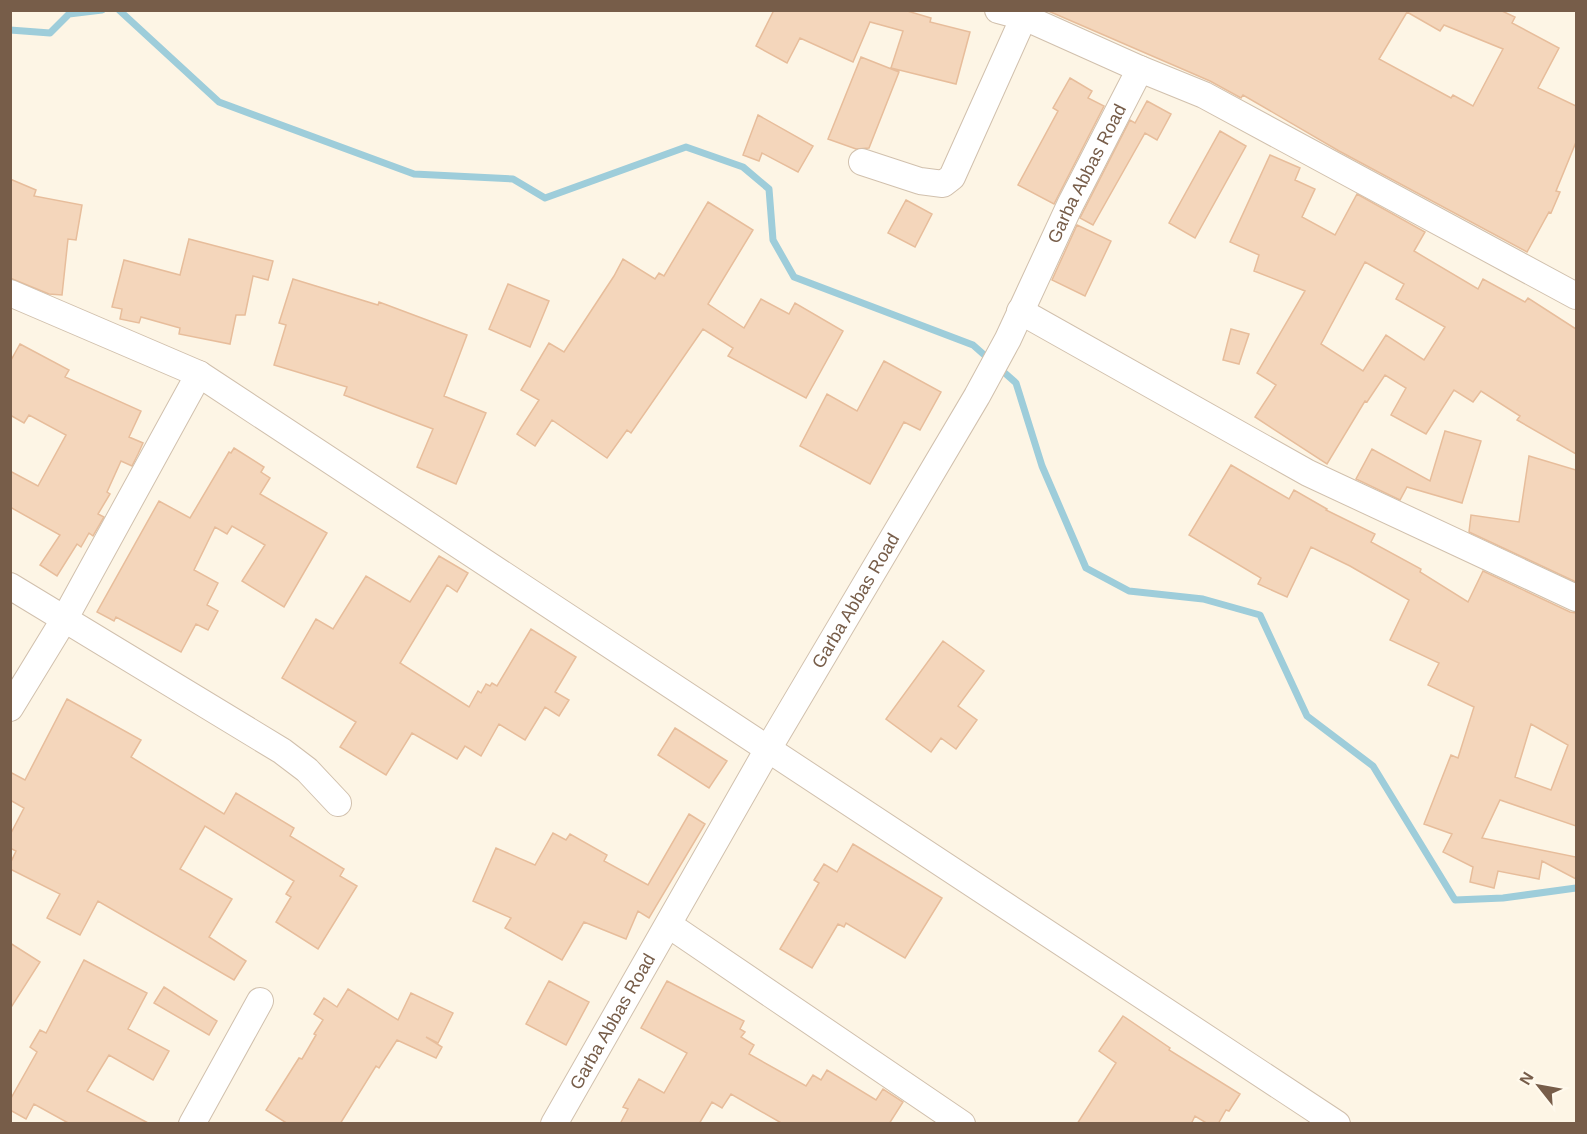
<svg xmlns="http://www.w3.org/2000/svg" width="1587" height="1134" font-family="Arial,sans-serif">
<style>
.lines{fill:none;stroke-linecap:round;stroke-linejoin:round}
.stream{stroke:#9ecdda;stroke-width:7}
.building{fill:#f4d6bb;stroke:#e7bd9b;stroke-width:1.5;fill-rule:evenodd}
.street-casing{stroke:#d1c0ad;stroke-width:28}
.street{stroke:#fff;stroke-width:26}
.labels{text-anchor:middle;dominant-baseline:central;stroke-width:4.5;stroke-linejoin:round;paint-order:stroke}
.street-label{font-size:18px;fill:#775d49;stroke:#fff9ec}
</style>
<rect width="100%" height="100%" fill="#fdf5e5"/>
<g class="lines">
<!-- stream -->
<path class="stream" d="M119,10l100,92 195,72 99,5 32,19 141,-51 57,20 26,22 4,51 21,37 179,68 17,15
M10,30l40,3 19,-19 33,-4
M998,367l18,16 26,83 44,102 43,23 74,8 57,16 47,101 66,50 82,134 48,-2 73,-10"/>
</g>
<!-- building -->
<path class="building" d="M774,10h130l27,8 -1,4 40,10 -14,52 -65,-16 12,-37 -33,-9 -17,40 -53,-24 -13,25 -31,-17z
M1046,10h454l15,7 -3,6 47,25 -21,40 38,18v36l-20,49 4,1 -9,21 -2,-1 -22,40 -188,-101 -96,-56 -2,3 -31,-17zM1407,12l33,19 4,-6 59,24 -30,57 -20,-11 -2,3 -72,-39z
M861,57l38,15 -30,76 -13,1 -28,-10z
M1070,78l22,13 -4,7 16,8 -50,98 -36,-19 40,-74 -5,-3z
M1147,101l24,13 -14,26 -12,-7 -52,92 -13,-7 50,-98 5,3z
M758,115l55,31 -15,26 -36,-19 -3,8 -16,-6z
M1220,131l26,15 -51,92 -26,-15z
M1270,155l30,13 -5,12 20,9 -13,28 33,18 22,-41 68,38 -11,19 64,38 5,-10 42,23 3,-4 48,31v125l-59,-34 3,-4 -39,-25 -8,11 -19,-12 -28,44 -35,-19 15,-27 -21,-13 -18,27 -2,-1 -38,63 -72,-47 21,-32 -19,-12 48,-82 -51,-20 5,-16 -29,-13zM1365,262l39,22 -8,15 49,28 -21,33 -38,-25 -23,36 -42,-27z
M10,179l26,11 -2,6 48,9 -6,35 -8,-1 -6,56 -13,-1 -39,-16z
M906,200l26,14 -17,33 -27,-14z
M708,202l45,28 -45,74 36,24 17,-29 28,15 6,-11 48,28 -37,67 -78,-42 5,-8 -30,-19 -72,104 -4,-3 -20,28 -55,-38 -17,26 -18,-12 22,-34 -18,-10 28,-47 15,9 50,-76 9,-17 32,20 4,-6 5,3z
M1077,225l34,16 -26,55 -33,-16z
M189,239l84,22 -5,19 -15,-4 -8,39h-9l-6,29 -51,-10 1,-6 -39,-11 -2,6 -19,-4 2,-10 -10,-2 12,-47 56,15z
M293,279l85,26 1,-3 88,33 -23,61 42,17 -30,71 -39,-17 16,-38 -89,-34 3,-8 -73,-22 12,-40 -7,-2z
M508,284l41,17 -19,46 -41,-18z
M1231,329l18,5 -10,30 -16,-4z
M20,344l49,26 -4,7 76,34 -12,26 14,6 -5,11 -6,12 -11,-5 -14,31 3,2 -12,20 6,3 -11,19 -4,-3 -8,14 -4,-3 -20,32 -17,-11 20,-30 -50,-28v-36l28,15 28,-51 -37,-20 -5,8 -14,-8v-53z
M884,361l57,31 -21,38 -16,-8 -34,62 -70,-38 27,-52 30,17z
M1445,431l36,10 -19,62 -55,-16 -7,13 -44,-21 16,-30 58,32z
M234,448l30,19 -3,5 9,6 -10,16 67,39 -43,74 -42,-26 23,-36 -33,-19 -5,8 -12,-7 -21,43 24,13 -11,22 11,6 -10,19 -12,-6 -15,28 -65,-35 -2,4 -17,-9 62,-111 31,17 39,-66 2,1z
M1529,456l47,14v112l-107,-50 2,-17 48,7z
M1231,465l58,34 5,-9 33,19 -1,1 49,24 -4,8 50,27 -1,3 48,30 15,-31 87,41 6,1v213l-76,-26 -18,38 94,19v22l-34,-18 -3,18 -41,-8 -4,17 -24,-6 3,-15 -30,-15 9,-18 -28,-10 27,-69 7,3 16,-51 -46,-22 11,-22 -49,-23 19,-40 -59,-34 -39,-19 -24,50 -29,-13 3,-6 -72,-43zM1531,724l37,21 -17,45 -36,-13z
M439,556l29,17 -11,19 -10,-7 -47,78 69,44 9,-16 3,2 5,-9 4,2 2,-3 5,3 34,-57 45,28 -21,35 14,8 -10,16 -14,-9 -20,33 -26,-16 -18,32 -16,-10 -8,13 -45,-26 -26,42 -46,-28 16,-25 -74,-44 34,-59 17,10 33,-53 44,26z
M943,641l41,30 -26,35 19,14 -21,29 -15,-11 -10,14 -45,-33z
M67,699l74,41 -10,17 93,57 12,-21 58,35 -4,8 54,33 -4,7 17,10 -39,63 -42,-27 15,-25 -5,-3 8,-13 -89,-55 -25,43 52,30 -23,38 37,24 -12,19 -136,-79 -18,34 -33,-17 13,-24 -50,-25v-5l6,-13 -6,-3v-13l14,-27 -14,-8v-28l15,8z
M675,728l52,33 -18,27 -51,-33z
M689,814l16,10 -56,94 -11,-7 -12,28 -42,-17 -22,38 -57,-32 6,-10 -38,-17 23,-53 39,17 18,-32 13,7 4,-6 37,21 -3,6 44,24z
M853,844l89,54 -37,60 -59,-35 -2,4 -6,-3 -26,44 -32,-19 39,-66 -5,-3 10,-16 13,8z
M10,943l30,19 -30,47z
M84,960l63,33 -19,36 41,22 -16,29 -44,-25 -22,36 63,33h-80l-36,-20 -8,15 -16,-9v-10l27,-48 -7,-5 10,-17 6,3z
M549,981l40,21 -23,43 -40,-21z
M667,981l77,40 -4,8 5,3 -4,5 13,8 -5,9 57,32 7,-11 8,5 6,-10 49,30 7,-11 20,13 -14,22h-106l-52,-30 -9,14 -10,-6 -13,22h-79l8,-15 -5,-2 16,-28 25,14 23,-40 -46,-25z
M164,987l53,34 -8,14 -55,-32z
M348,989l50,31 13,-27 42,20 -15,30 -12,-6 16,10 -6,11 -39,-18 -18,28 -3,-2 -36,58h-52l-22,-14 33,-52 3,1 14,-24 -2,-1 9,-14 -9,-6 10,-16 13,9z
M1123,1016l47,32 -1,2 71,44 -11,17 -3,-1 -8,14h-10l-13,-8 -4,8h-114l39,-61 -17,-12z"/>
<g class="lines">
<defs>
<g id="street">
<path d="M998,10l26,7 116,52 64,26 372,201"/>
<path d="M862,162l58,19 23,3 9,-7 75,-167"/>
<path d="M10,293l189,81 1138,750"/>
<path d="M1020,311l288,162 268,125"/>
<path d="M10,586l272,165 25,19 31,33"/>
<path d="M10,708l55,-90 134,-244"/>
<path d="M669,925l293,199"/>
<path d="M192,1124l68,-123"/>
<path id="s1" d="M554,1124l214,-375 209,-353 31,-57 62,-134 70,-136"/>
</g>
</defs>
<!-- street casing -->
<use href="#street" class="street-casing"/>
<!-- street -->
<use href="#street" class="street"/>
</g>
<g class="labels">
<!-- street labels -->
<g class="street-label">
<text stroke="none"><textPath href="#s1" startOffset="1090">Garba Abbas Road</textPath></text>
<text stroke="none"><textPath href="#s1" startOffset="604">Garba Abbas Road</textPath></text>
<text stroke="none"><textPath href="#s1" startOffset="118">Garba Abbas Road</textPath></text>
</g>
</g>
<!-- border -->
<rect width="1587" height="1134" fill="none" stroke="#775d49" stroke-width="24"/>
<!-- north arrow -->
<g transform="translate(1539 1086) rotate(301)" stroke="#fff9ec" stroke-width="4.5" paint-order="stroke">
<path d="M0-4.5L10 22L0 15L-10 22Z" fill="#775d49"/>
<text y="-9" font-size="16" font-weight="bold" text-anchor="middle" fill="#775d49">N</text>
</g>
</svg>
